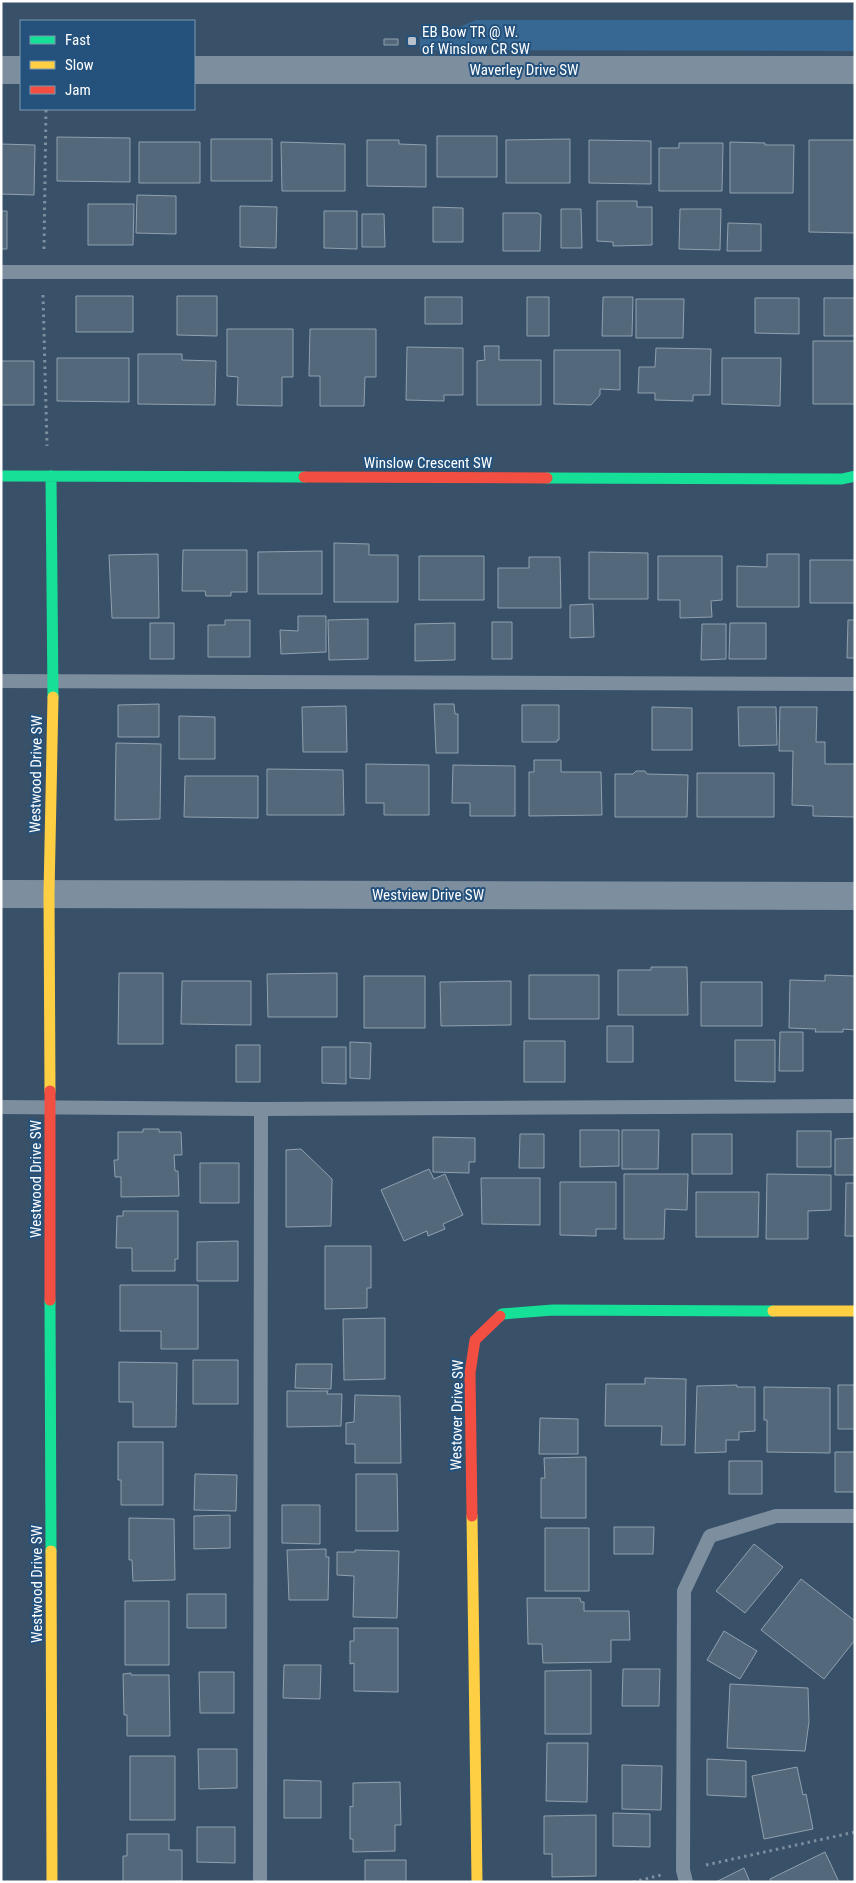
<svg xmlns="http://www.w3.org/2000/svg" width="856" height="1883" font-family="'Roboto Condensed',sans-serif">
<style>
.green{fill:#376894}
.building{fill:#53687b;stroke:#90a0ae}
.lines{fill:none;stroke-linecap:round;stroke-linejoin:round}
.path{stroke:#7d8e9f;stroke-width:3;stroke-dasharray:2.5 4;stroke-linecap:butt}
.lane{stroke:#7d8e9f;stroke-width:14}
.street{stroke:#7d8e9f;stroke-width:28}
.fast{stroke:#16e098;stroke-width:11}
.slow{stroke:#ffcf43;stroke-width:11}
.jam{stroke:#f24e42;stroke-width:11}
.poi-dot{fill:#b9c2ca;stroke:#24527d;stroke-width:2}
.labels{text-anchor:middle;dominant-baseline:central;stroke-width:4;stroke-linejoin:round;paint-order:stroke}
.poi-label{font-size:15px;fill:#fff;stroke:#24527d;text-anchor:start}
.street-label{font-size:15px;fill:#fff;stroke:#24527d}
</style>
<rect width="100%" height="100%" fill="#385169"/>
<!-- green -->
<path class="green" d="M476,20h379v31l-435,-1v-14h18z"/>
<!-- building -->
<path class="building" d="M384,39h14v6h-14z
M437,136h60v41h-60z
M57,137l73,1v44l-73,-1z
M211,139h61v42h-61z
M570,139v44h-64v-43z
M367,140h32v4l27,1v42l-59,-1z
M589,140l62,1v43l-62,-1z
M809,140h46v93l-46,-1z
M139,142h61v41h-61z
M281,142l64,2v47h-63z
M730,142l35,1v2h29l-1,48h-63z
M679,143h44l-1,48h-63v-43h20z
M1,144l34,1 -1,50 -33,-1z
M137,195l39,1v38l-40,-1z
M597,201h40v6h15v38l-39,1v-4l-16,-1z
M88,204h46l-1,41h-45z
M240,206l37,1 -1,41 -36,-1z
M433,207l30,1v34h-30z
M561,209h20l1,39h-21z
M680,209h41l-1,41 -41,-1z
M1,211h6v38h-6z
M324,211h33v38l-33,-1z
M503,213h35l3,2 -1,36h-37z
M362,214h22l1,33h-23z
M728,223l33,1v27h-34z
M76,296h57v36h-57z
M177,296h40v40l-40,-1z
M425,297h37v27h-37z
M527,297h22v39h-22z
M603,297h30l-1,39h-30z
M755,298h44v36l-44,-1z
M824,298h31v38h-31z
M636,299h48l-1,39h-47z
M227,329h66v48h-11v29l-45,-1 1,-28 -11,-1z
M310,329h66v48h-11l-1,29h-44v-30h-11z
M813,341h42v63h-42z
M484,346h15v14h42v45h-64v-44l8,-1z
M407,347l56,1v47h-19v6l-38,-1z
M656,348l55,1 -1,46h-17v6l-38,-1v-7h-17l1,-26h16z
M554,350h66v40l-20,-1v6l-9,10 -37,-1z
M138,354h44v6l34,1 -1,44 -77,-1z
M57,358h72v44l-72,-1z
M722,358h59l-1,48 -58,-2z
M1,361h33v44h-33z
M334,543l35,1v11h29v47h-64z
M183,550h64v42h-16v4h-25l-1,-5h-23z
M322,551v43h-64v-42z
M589,552l59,1v46h-59z
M158,554l1,64h-47l-3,-63z
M767,554h32v53h-62v-41l30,1z
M419,556h65v44h-65z
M658,556h64v44l-11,1 1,16 -32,1v-18h-22z
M529,557h31l1,51h-63v-40h31z
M810,560h45v43h-45z
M593,604l1,33 -24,1v-33z
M298,616h28v36l-45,2 -1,-24 18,1z
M368,619v40l-39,1 -1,-40z
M225,620h25v37h-42v-32h17z
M848,620h7v38h-8z
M492,622h20v37h-20z
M150,623h24v36h-24z
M455,623v37l-40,1v-37z
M730,623h36v36h-37z
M702,624h24v35l-25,1z
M159,704v33h-41v-32z
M434,704h20l1,10h3v39h-22z
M522,705h37v35h-2v2h-35z
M346,706l1,46h-44l-1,-45z
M652,707l40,1v42h-40z
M738,707h38l1,38 -38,1z
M780,707h37l-1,35h9v22h30v53l-42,-1v-10l-21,-1 1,-54h-14z
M179,716l36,1v42h-36z
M116,743l45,1 -1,75 -45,1z
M534,760h27v12h40l1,43 -73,1v-44h5z
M366,764l63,1v50h-45v-12h-18z
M453,765l62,1v50h-45v-13h-18z
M267,769l76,1 1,45h-77z
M636,771h9l2,3 41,1 -1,42h-72v-43h18z
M697,773h77v44h-77z
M185,776h73v42l-74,-1z
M651,967h36l1,48h-70v-45h33z
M119,973h44v71h-45z
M337,973v44h-69l-1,-43z
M529,975h70v44h-70z
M825,975l30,1v54l-12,-1v3h-28l1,-3 -27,-1 1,-48 35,1z
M364,976h61v52h-61z
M182,981h69v44l-70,-1z
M511,981v44l-70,1 -1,-44z
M701,982h61v44h-61z
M607,1026h26v36h-26z
M780,1032h23v39h-24z
M735,1040h40v42l-40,-1z
M524,1041h41v41h-41z
M350,1042l21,1 -1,36 -20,-1z
M236,1045h24v37h-24z
M322,1047h24v37l-24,-1z
M143,1129h16v3h22l1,23h-8l1,16h3l1,25 -58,1v-20h-6l-1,-17h4v-28h25z
M580,1130h39v36l-39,1z
M622,1130h37l-1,39h-36z
M797,1131h34v36h-34z
M520,1134h24v34h-25z
M692,1134h40v40h-40z
M433,1137l42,1v24h-6v11l-36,-1z
M855,1138v37h-20v-36z
M301,1149l31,30 -1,47 -45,1v-77z
M200,1163h39v40h-39z
M429,1169l5,10 11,-5 18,41 -20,9 2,5 -17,7 -1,-5 -23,10 -23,-51z
M624,1174h64l-1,36 -22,-1 -1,30h-40z
M767,1174l64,1v35l-23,1v28h-42z
M481,1178h59v47l-58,-1z
M560,1182h56v47h-20v7l-36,-1z
M846,1183h9v53h-10z
M696,1192h63l-1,45h-62z
M123,1211h55v48h-3v12h-43v-23h-16l1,-32h6z
M238,1241v40h-41v-39z
M325,1246h46v42h-4v20l-42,1z
M120,1285h78v64h-37v-18h-41z
M385,1318v61l-41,1 -1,-61z
M193,1360h45v44h-45z
M119,1362l58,1 -1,64h-43v-25h-14z
M296,1364h36l-1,25 -36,-1z
M645,1378l41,1 -1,66h-24l1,-19h-57l1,-42h39z
M737,1385v2h18v44l-16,1v8h-13v12l-31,1 2,-67z
M838,1385h17v44h-17z
M764,1387l66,1v65l-63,-1v-32h-3z
M287,1391h41l-1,3h15l-1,32 -54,1z
M355,1395l45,1 1,67h-46v-19h-9v-21l8,-1z
M540,1418l38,1v35h-39z
M118,1442h45v63h-42v-25h-3z
M835,1452h20v40h-20z
M586,1457v61h-45v-40h4l-1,-20z
M729,1461h33v33h-33z
M195,1474l42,1 -1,36 -42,-1z
M356,1474h41l1,57h-42z
M282,1505h38v39l-38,-1z
M230,1515v33l-36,1v-33z
M129,1518l45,1 1,61 -42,1 -1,-21h-3z
M614,1527h40l-1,27h-39z
M545,1528h44v63h-44z
M754,1544l29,23 -38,46 -29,-22z
M326,1549v8h3l-1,43h-39l-2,-50z
M355,1550l44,1 -2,67 -44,-1 1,-41 -17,-1v-23h18z
M801,1579l54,42v19l-31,39 -63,-49z
M187,1594h39v34h-39z
M527,1598h53l1,4h3v9h45l1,29h-19v22l-68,1 -1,-19h-14z
M125,1601h44v64h-44z
M354,1628h44v64l-44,-1v-28l-4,1v-23h4z
M724,1631l33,20 -17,28 -33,-19z
M284,1665h37l-1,34 -37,-1z
M623,1669h37l-1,37h-37z
M591,1670v64h-46v-63z
M199,1672h35v41h-34z
M131,1673v2h38l1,61h-43v-21h-3l-1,-41z
M730,1684l78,4 1,34 -4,29 -78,-3z
M547,1743h41l-1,59 -41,-1z
M198,1749h39v39l-38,1z
M130,1756h45v64h-45z
M707,1759l39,2v36l-39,-2z
M622,1765l40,1 -1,44 -39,-1z
M797,1767l6,28 3,-1 7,35 -49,10 -12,-63z
M284,1780l37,1v37h-37z
M400,1782l1,43h-6v26l-42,1v-13h-3v-33l3,1v-24z
M613,1813l37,1v33l-37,-1z
M596,1815v61l-44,1v-23h-8v-38z
M197,1827h38v36l-38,-1z
M127,1834h42v16h13v31l-59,1v-26h4z
M825,1852l14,30h-68l-1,-3z
M365,1860h41v22h-41z
M744,1868l6,14h-34z"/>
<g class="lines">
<!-- path -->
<path class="path" d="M44,249l2,-140
M43,295l4,151
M706,1865l149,-33
M633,1882l28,-7"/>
<!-- lane -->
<path class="lane" d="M1,272h854
M1,681l854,3
M1,1107l260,2 594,-3
M260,1882l1,-773
M686,1882l-3,-12 1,-279 26,-55 66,-20h79"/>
<!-- street -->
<path class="street" d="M1,70h20
M194,70h661
M1,894l854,2"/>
<!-- fast -->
<path class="fast" d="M1,476l303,1
M51,476l2,221
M547,478l295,1 13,-3
M50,1300l1,251
M500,1316l2,-2 51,-4 220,1"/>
<!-- slow -->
<path class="slow" d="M50,1091l-1,-197 4,-197
M773,1311h82
M472,1516l5,366
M51,1551l1,331"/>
<!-- jam -->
<path class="jam" d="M304,477l243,1
M50,1091v209
M472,1516l-2,-143 5,-33 25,-24"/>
</g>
<!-- markers -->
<rect class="poi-dot" x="407" y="36" width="10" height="10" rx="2.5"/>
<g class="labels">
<!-- poi labels -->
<g class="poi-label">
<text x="422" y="32">EB Bow TR @ W.<tspan x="422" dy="17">of Winslow CR SW</tspan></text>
</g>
<!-- street labels -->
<g class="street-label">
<text x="524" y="70">Waverley Drive SW</text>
<text x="428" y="463">Winslow Crescent SW</text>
<text transform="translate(36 774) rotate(-89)">Westwood Drive SW</text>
<text x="428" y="895">Westview Drive SW</text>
<text transform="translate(36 1179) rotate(-90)">Westwood Drive SW</text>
<text transform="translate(457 1415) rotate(-89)">Westover Drive SW</text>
<text transform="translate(37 1584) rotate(-90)">Westwood Drive SW</text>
</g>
</g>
<!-- border -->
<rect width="856" height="1883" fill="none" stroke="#ffffff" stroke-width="5"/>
<!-- legend -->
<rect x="20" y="20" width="175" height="90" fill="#24527d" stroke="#7c97b1"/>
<rect x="30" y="36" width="25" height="8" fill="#16e098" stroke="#7c97b1"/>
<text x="65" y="45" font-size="15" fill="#ffffff">Fast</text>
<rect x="30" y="61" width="25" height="8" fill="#ffcf43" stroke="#7c97b1"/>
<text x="65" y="70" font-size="15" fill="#ffffff">Slow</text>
<rect x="30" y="86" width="25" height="8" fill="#f24e42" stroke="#7c97b1"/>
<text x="65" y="95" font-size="15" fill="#ffffff">Jam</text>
</svg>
